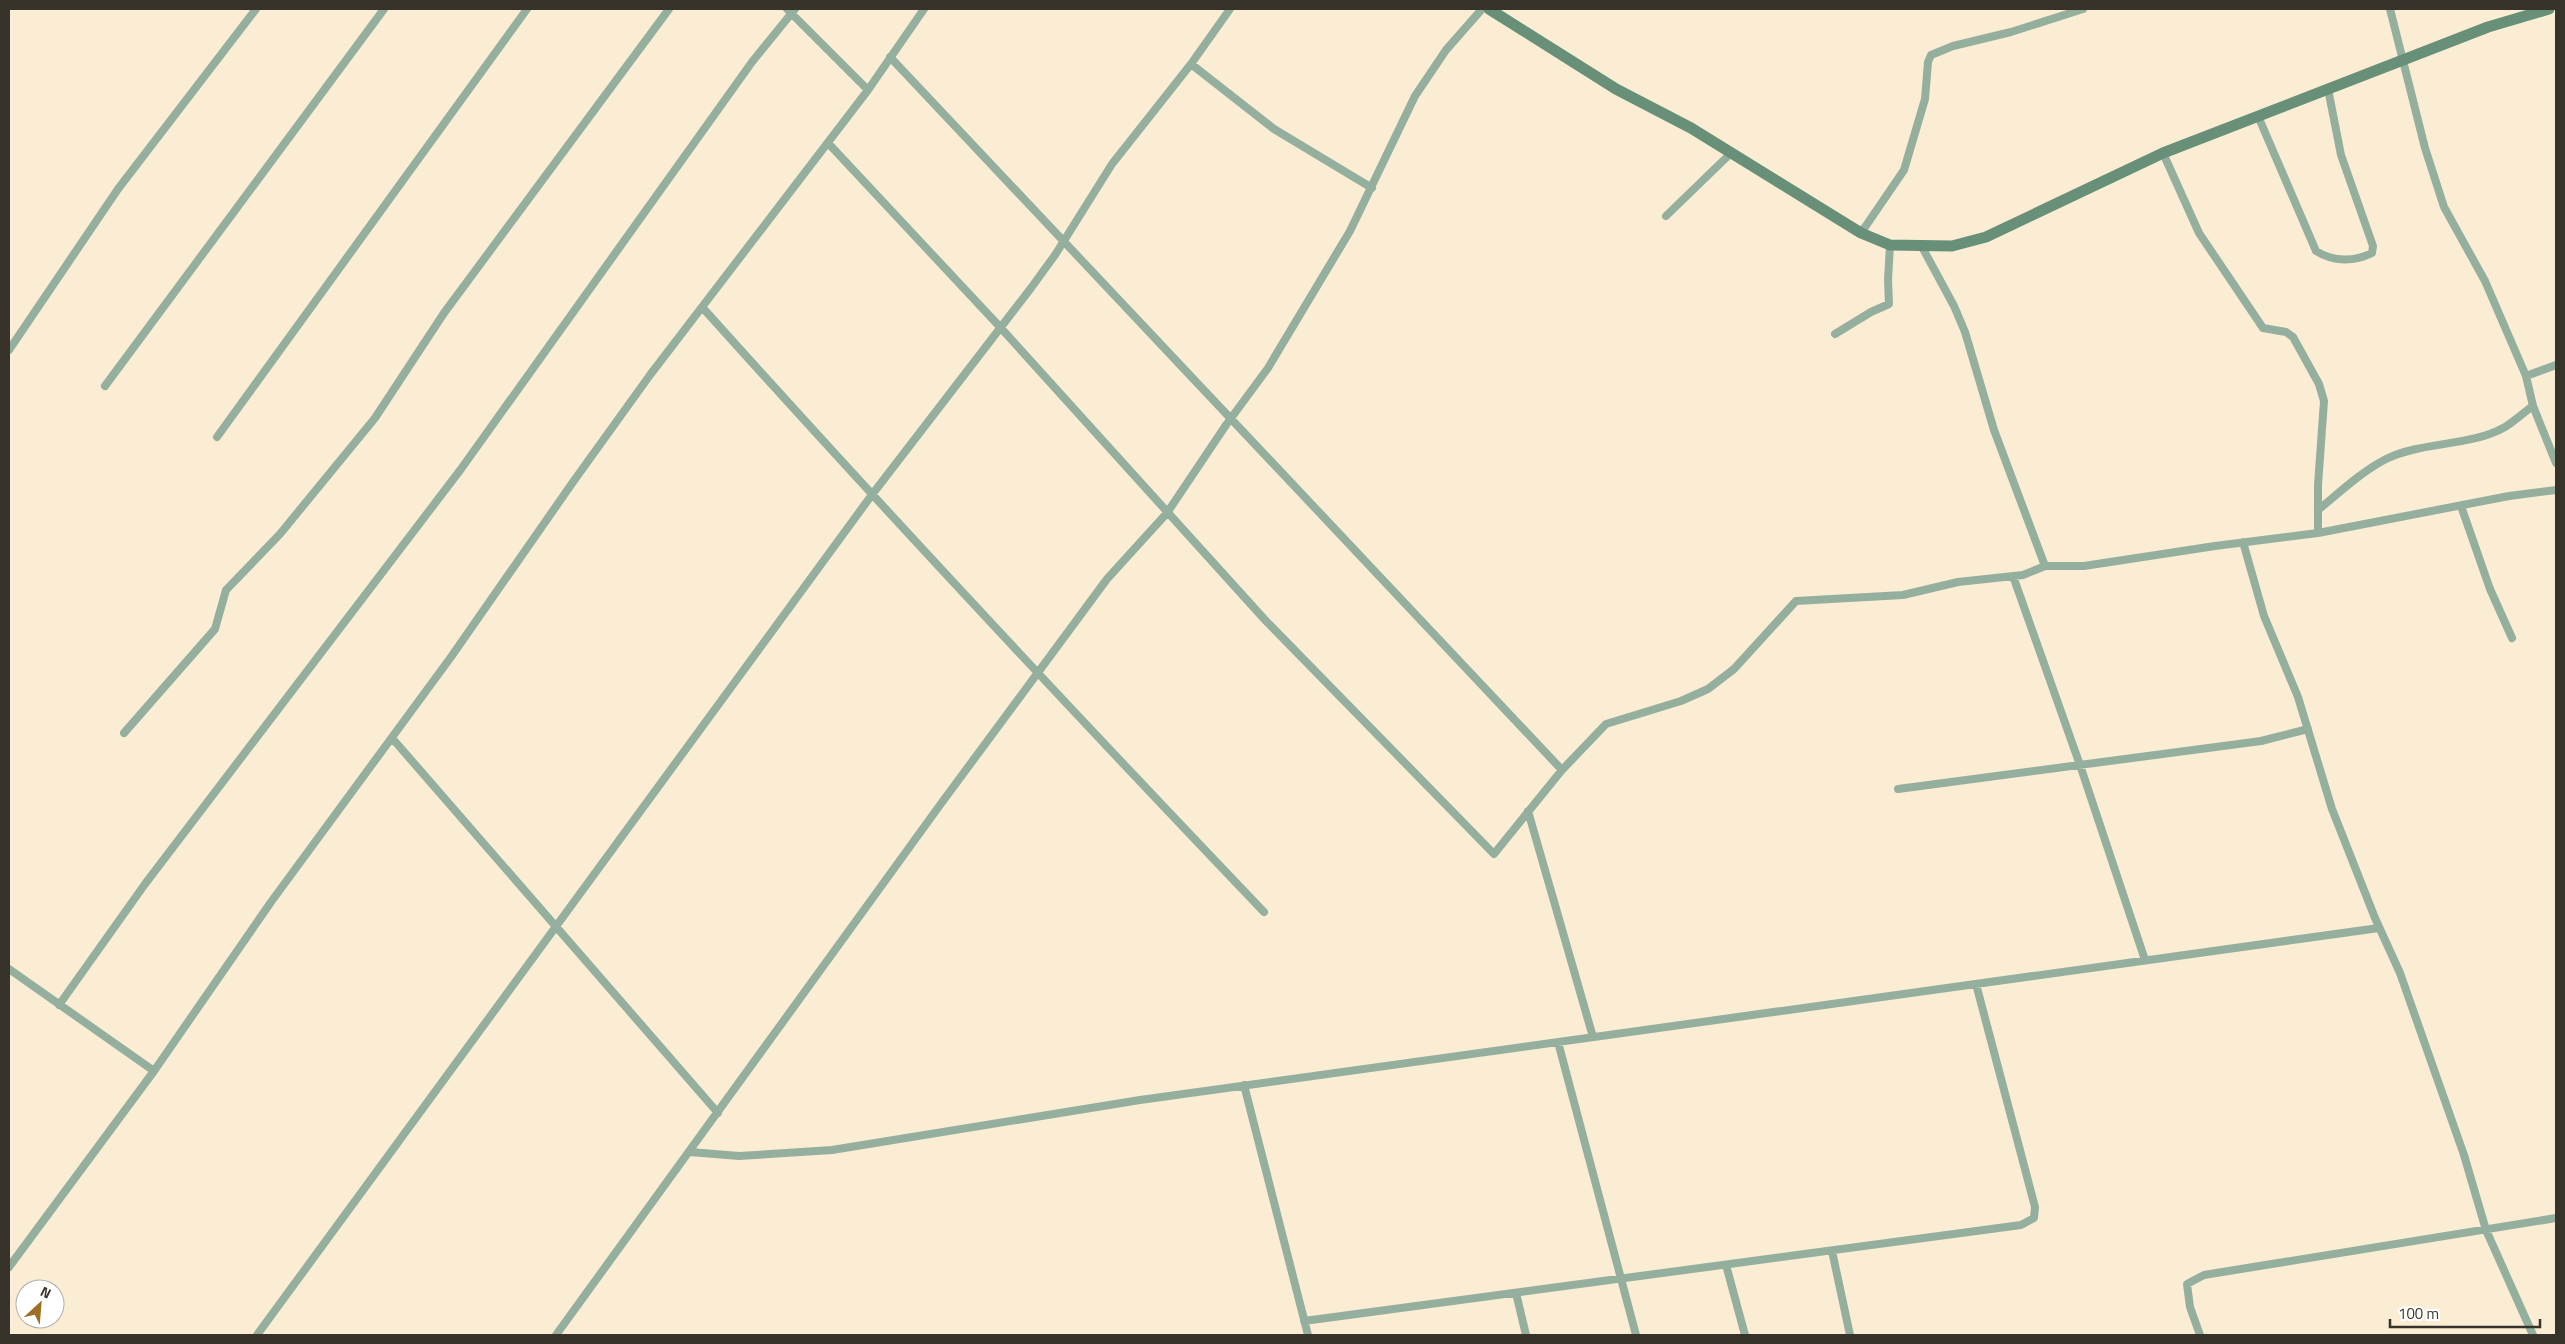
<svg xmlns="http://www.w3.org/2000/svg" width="2565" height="1344" font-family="'Titillium Web',sans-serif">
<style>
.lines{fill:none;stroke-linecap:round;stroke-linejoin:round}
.street{stroke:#95af9e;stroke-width:8}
.secondary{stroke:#689078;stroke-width:11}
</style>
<rect width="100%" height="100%" fill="#faedd4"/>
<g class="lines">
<!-- street -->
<path class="street" d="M787,9l81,81
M2390,9l35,139 19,59 41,74 41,95 7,30 23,57
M890,57l672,713
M1191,64l83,65 98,59
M2258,116l58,135c17,11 38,11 56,2l1,-7 -32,-91 -13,-66
M828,143l172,184 266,294 228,233 68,-84 44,-46 75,-23 27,-12 26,-20 62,-68 107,-6 55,-13 65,-7 22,-9h39l131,-20 103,-13 191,-37 47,-6
M2163,153l36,80 64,95 23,4 7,5 26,47 5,17 -6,84v48
M1666,216l64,-62
M1861,233l43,-63 21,-71 3,-37 3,-7 22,-9 58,-14 72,-23
M1921,245l33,61 11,26 29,98 51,136
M702,307c184,205 372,406 562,605
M1835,334l36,-22 18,-8 -1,-24 2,-35
M9,350l109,-161 138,-180
M2526,376l30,-11
M105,386l279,-377
M217,437l310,-428
M2461,506l29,83 22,49
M2318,510c22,-18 43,-38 68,-51 37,-18 84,-12 119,-32 10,-6 19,-15 28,-21
M2243,542l21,74 34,81 34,112 43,109 25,55 64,182 22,75 47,105
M2013,576l67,189 65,195
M124,733l91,-104 11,-39 54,-56 95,-116 69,-105 225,-304
M392,738l326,375
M1898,789l363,-48 47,-12
M1528,811l65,226
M9,969l145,102
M59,1005l86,-121 316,-415 291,-407 43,-53
M1558,1042l78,293
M1244,1085l64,250
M690,1152l49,4 93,-6 308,-50 1239,-172
M1832,1251l18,84
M1726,1265l19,70
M9,1267l145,-196 117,-169 180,-245 122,-175 77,-107 218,-285 56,-81
M1516,1293l10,42
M1304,1321l717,-96 13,-7 1,-11 -59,-223
M257,1335l614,-839 160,-208 24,-33 57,-91 79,-100 39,-55
M556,1335l384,-530 167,-226 60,-66 59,-88 42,-57 82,-137 65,-135 31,-46 36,-41
M2200,1335l-10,-28 -3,-23 17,-9 352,-57"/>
<!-- secondary -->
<path class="secondary" d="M1489,9l127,80 75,39 170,105 29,12 62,1 34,-9 177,-84 325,-126 61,-18"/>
</g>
<!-- border -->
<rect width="2565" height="1344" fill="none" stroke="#38332a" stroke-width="20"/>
<!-- north arrow -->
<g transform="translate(40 1304) rotate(26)"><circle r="24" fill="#ffffff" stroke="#afadaa"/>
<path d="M0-4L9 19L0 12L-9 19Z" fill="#9e6f22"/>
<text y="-8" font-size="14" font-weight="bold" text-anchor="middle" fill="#38332a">N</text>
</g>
<!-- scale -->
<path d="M2390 1319v8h150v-8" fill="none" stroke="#38332a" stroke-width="2.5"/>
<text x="2398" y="1319" font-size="15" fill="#38332a" stroke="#ffffff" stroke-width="4" paint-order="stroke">100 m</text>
</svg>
